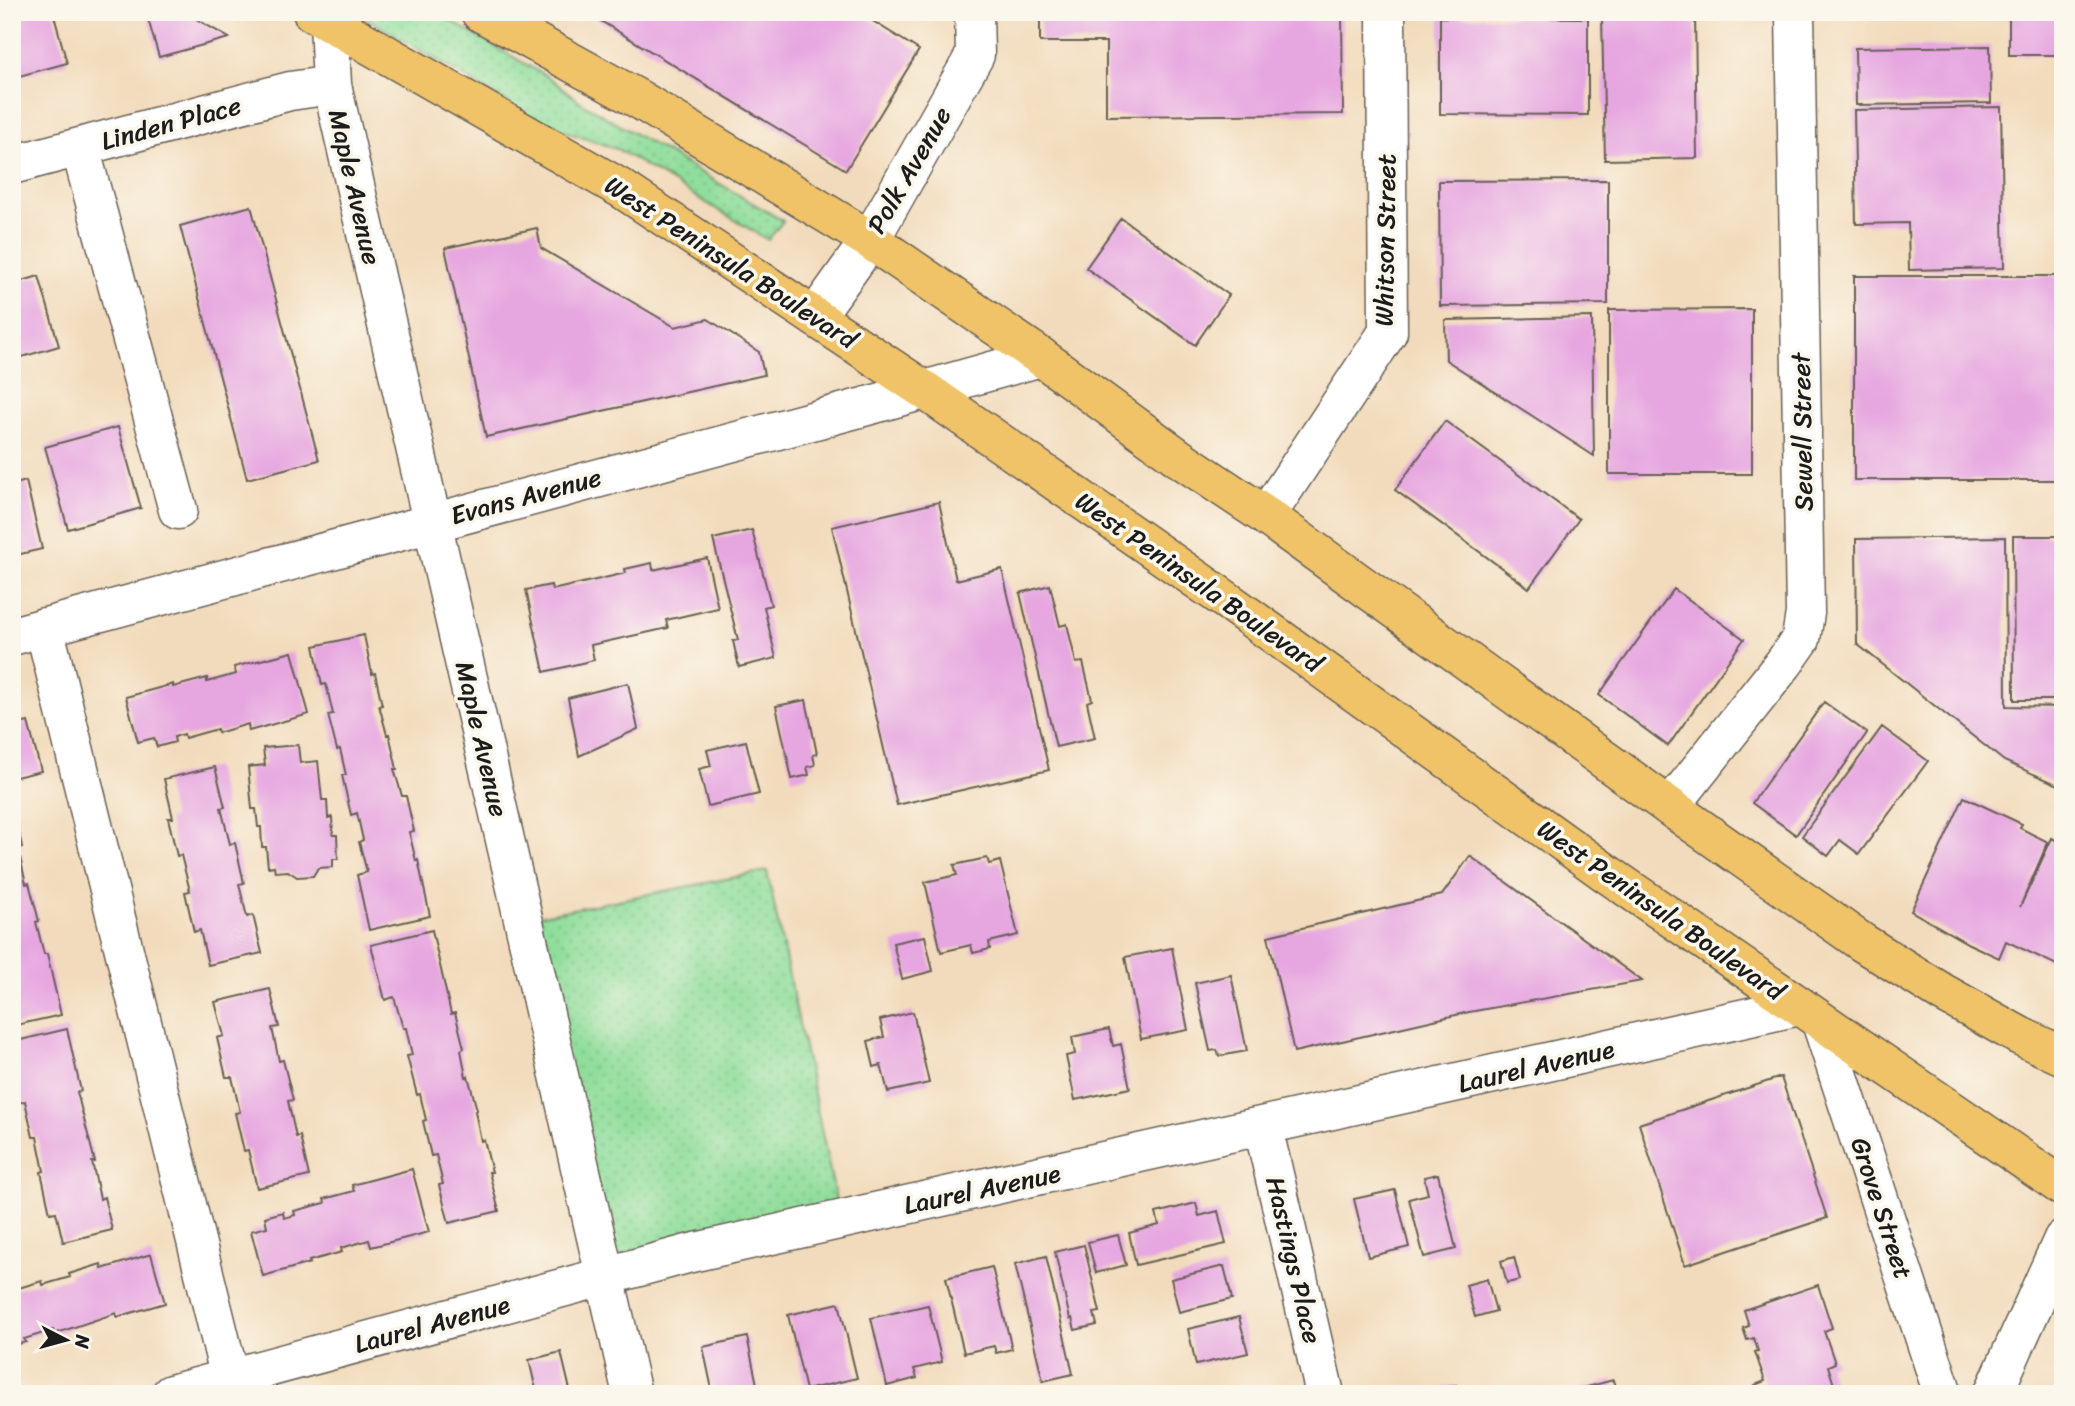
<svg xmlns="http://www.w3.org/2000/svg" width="2075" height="1406" font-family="Sriracha,sans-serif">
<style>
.grass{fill:url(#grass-dots);stroke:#567d5c;stroke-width:2}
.building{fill:#e6a6e0}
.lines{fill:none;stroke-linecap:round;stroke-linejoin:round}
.minor-casing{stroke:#675f54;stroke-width:41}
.major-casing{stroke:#675f54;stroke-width:41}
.minor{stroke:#fff;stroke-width:38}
.major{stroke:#f0c369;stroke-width:38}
.labels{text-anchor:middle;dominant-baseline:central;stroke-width:7;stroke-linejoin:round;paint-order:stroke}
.street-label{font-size:26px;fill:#1c1c1c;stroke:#fbf7ec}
</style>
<defs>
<pattern id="grass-dots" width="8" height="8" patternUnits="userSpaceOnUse" patternTransform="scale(1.75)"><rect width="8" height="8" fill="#91de9c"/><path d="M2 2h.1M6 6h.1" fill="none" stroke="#7cbe86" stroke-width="1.8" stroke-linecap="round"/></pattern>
</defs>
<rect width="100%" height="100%" fill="#fbf7ec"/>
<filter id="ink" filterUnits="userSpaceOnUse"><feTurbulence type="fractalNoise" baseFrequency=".0143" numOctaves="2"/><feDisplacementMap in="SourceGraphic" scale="14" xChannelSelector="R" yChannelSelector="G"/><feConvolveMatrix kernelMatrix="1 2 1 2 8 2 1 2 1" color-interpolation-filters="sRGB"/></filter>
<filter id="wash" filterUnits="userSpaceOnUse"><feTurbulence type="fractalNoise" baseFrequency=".00686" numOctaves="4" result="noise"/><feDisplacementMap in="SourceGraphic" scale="28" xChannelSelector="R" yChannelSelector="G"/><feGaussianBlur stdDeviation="1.57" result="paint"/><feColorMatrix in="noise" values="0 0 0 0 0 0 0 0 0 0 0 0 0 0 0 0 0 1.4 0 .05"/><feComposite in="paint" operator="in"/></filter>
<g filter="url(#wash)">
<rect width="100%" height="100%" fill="#f2dbbc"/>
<!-- grass -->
<path class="grass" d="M357,12h78l113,65 34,26 201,118 -15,19 -151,-91 -74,-25z
M767,871l72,343 -229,54 -78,-351z"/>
<g id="blocks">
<!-- building -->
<path class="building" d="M12,12h41l14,51 -55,15z
M146,12h38l45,26 -70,19z
M586,12h272l61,38 -73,120z
M1040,12h302l1,102 -237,2v-74h-66z
M2009,12h54v43h-54z
M1695,13l2,145 -92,2 -3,-145z
M1440,17l148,1v97l-148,-1z
M1990,46l1,57 -135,2 -1,-57z
M2001,107l3,161 -95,2 -1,-47 -52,1 -2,-114z
M1608,180v124l-168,2 -1,-125z
M251,206l68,254 -72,19 -67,-253z
M1121,218l108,77 -34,50 -109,-77z
M537,228l4,20 134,79 33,-8 51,33 5,23 -278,62 -41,-189z
M39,276l20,70 -47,14v-76z
M1854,276h209v204h-209z
M1752,309v165h-143v-164z
M1592,317l2,139 -148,-96 -1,-40z
M1445,421l134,98 -50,69 -134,-98z
M118,427l23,81 -73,21 -23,-82z
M26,481l16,68 -30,7v-71z
M939,502l17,78 46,-11 47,201 -152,35 -65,-278z
M752,530l19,75 -7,2 12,51 -37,9 -6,-26 5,-1 -25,-101z
M2013,536h50v164h-49z
M2005,537l1,169 57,1v80l-59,-26 -147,-117 -1,-105z
M707,558l11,50 -52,12 2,8 -77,17 3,15 -50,12 -18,-82 25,-5 1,5 74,-17 -1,-4 27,-6 1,7z
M1050,585l10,41 7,-2 9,39 7,-1 9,38 -5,2 8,36 -39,9 -36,-154z
M1674,589l70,50 -76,107 -69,-51z
M364,635l8,39 3,-1 7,32h-3l8,30 2,-1 8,35h-3l8,27h4l8,35 -5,1 7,29 2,-1 12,56 -61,14 -12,-55 10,-3 -8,-30 4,-2 -6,-27 -6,2 -9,-40h4l-6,-26 -3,1 -9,-35 5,-1 -7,-30 -4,1 -8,-39z
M292,652l17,62 -60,17 -1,-7 -30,9 -1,-4 -32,9 -1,-4 -10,3 1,5 -18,5 -3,-9 -16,4 -12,-45 47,-13v3l34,-9v4l29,-8 -2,-7z
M628,683l10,46 -59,27 -11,-58z
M806,700l11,54 -4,1 2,10 -8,2 2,8 -17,4 -16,-73z
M1824,702l43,31 -71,102 -44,-32z
M28,722l13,49 -29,7v-52z
M1882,727l46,34 -69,93 -19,-14 -12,16 -26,-20z
M746,741l13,53 -51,12 -9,-37 12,-3 -4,-16z
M298,745l2,18 18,-2 4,39h5l1,18 4,-1 1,18h4l1,24h-5v8l-15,1 -5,8 -16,1 -9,-6 -13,1 -1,-6 -6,1 -2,-20h-4l-1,-20h-3l-2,-18h-4l-4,-42 17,-2 -2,-17z
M215,767l10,40 -4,1 9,36 5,-1 9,40 -5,1 8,33 6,-2 9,38 -54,12 -8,-35 -6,2 -9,-40 5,-1 -9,-36 -4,1 -9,-38h5l-9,-39z
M1964,797l58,27 -2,4 28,14 -28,65 32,-69 11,6v124l-57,-27 -7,17 -30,-14 -58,-33z
M12,814h3l7,33 -4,1 8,36 3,-1 10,38 -3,1 8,32h3l14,61 -49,11z
M1470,856l172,125 -173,31 -175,40 -26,-116 174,-41z
M987,858l2,6 11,-3 18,74 -29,7 1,7 -17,4 -2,-8 -30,7 -16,-70 32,-7 -3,-10z
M432,930l19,84 4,-1 9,35 -3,2 5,27 2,-1 9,34 -2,1 6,30 3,-1 8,32h-3l10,39 -50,12 -10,-38 4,-1 -7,-29 -5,1 -8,-35 3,-1 -6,-26 -3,1 -10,-39 5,-1 -6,-27h-3l-9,-31 -9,3 -14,-55z
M925,936l8,35 -31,8 -9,-36z
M1172,948l16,82 -47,9 -16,-82z
M1231,975l16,76 -28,5 -2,-6 -7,1 -15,-68z
M270,989l9,38 -7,1 7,33 4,-1 10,40 -5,1 8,36 4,-1 9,40 -52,12 -9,-38 -4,1 -9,-38 5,-1 -8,-35h-6l-9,-39 7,-2 -9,-34z
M913,1012l16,71 -41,9 -7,-27 -7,2 -6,-26 16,-4 -4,-17z
M67,1029l14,62 -4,1 18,70h-3l8,37 4,-2 8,33 -49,12 -7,-30 -6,1 -9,-41 3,-1 -7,-34h-4l-8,-36 -9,3 -4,-16v-46z
M1109,1029l4,17 8,-2 9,44 -55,12 -9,-44 9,-2 -3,-17z
M1781,1077l46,141 -142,47 -46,-141z
M412,1169l17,63 -58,15 -2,-7 -28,8 1,4 -33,9 1,2 -47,13 -12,-45 16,-4 -2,-10 18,-5 1,6 11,-3 -1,-4 31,-8 -1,-4 30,-8 -2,-6z
M1438,1174l18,75 -32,8 -15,-58 19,-5 -4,-17z
M1395,1190l14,57 -41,10 -14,-58z
M1196,1203l3,13 19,-5 8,33 -90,21 -7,-32 30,-8 -3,-12z
M1118,1235l8,30 -30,8 -8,-31z
M1084,1245l16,67 -6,1 3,12 -22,5 -3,-12 -2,1 -15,-67z
M151,1254l14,49 -48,14 -1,-4 -62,21 -1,-4 -29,9 2,3 -14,4v-56l30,-9 1,4 27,-8 -1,-3 32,-10 1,5z
M1046,1256l27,118 -30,7 -28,-117z
M1514,1257l6,23 -13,3 -6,-22z
M1224,1266l8,33 -53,13 -8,-33z
M992,1267l20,82 -16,4 -2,-7 -30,7 -18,-75z
M1487,1279l9,32 -21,6 -9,-32z
M1818,1285l14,43 -8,3 11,32 -7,3 9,28h-79l-3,-9 10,-4 -10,-29 3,-1 -4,-13 -7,2 -4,-12 6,-2 -5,-16z
M839,1303l18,75 -51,12 -18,-75z
M928,1305l14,57 -28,7 3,9 -30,8 -16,-68z
M1239,1317l9,36 -52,12 -8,-36z
M747,1337l12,57h-38l-1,-2 -7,2 -10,-47z
M561,1352l10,42h-34l-8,-34z
M1613,1380l4,14h-36l-1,-5z
M1456,1385l2,9h-37v-1z"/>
</g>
</g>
<g filter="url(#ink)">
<use href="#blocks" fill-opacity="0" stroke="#675f54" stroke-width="2"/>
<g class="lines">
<defs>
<path id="minor" d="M329,21l3,64 300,1309
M80,147l98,363
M12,165l278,-74 42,-6
M815,317l55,-77 105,-185 -1,-43
M1266,516l122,-184 -2,-320
M44,627l186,751
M12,636l859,-231 170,-48
M1670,807l114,-144 17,-24 4,-26 -10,-601
M1821,1022l122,372
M1263,1127l62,267
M171,1394l520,-141 1108,-247
M1993,1394l70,-155"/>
<path id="major" d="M312,12l310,177 301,200 303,211 380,273 457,314
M480,12l160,88 230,140 171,117 138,101 87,58 404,291 193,136 80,50 77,43 43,20"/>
</defs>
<!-- minor casing -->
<use href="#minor" class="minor-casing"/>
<!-- major casing -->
<use href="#major" class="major-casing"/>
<!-- minor -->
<use href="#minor" class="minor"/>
<!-- major -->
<use href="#major" class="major"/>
</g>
</g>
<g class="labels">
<!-- street labels -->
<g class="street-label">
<text transform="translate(171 123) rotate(-15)">Linden Place</text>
<text transform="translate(909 170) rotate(-60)">Polk Avenue</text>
<text transform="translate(355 187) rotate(77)">Maple Avenue</text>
<text transform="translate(1385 240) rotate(-89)">Whitson Street</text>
<text transform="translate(731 262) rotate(33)">West Peninsula Boulevard</text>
<text transform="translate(1802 432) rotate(-91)">Sewell Street</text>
<text transform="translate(526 496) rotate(-15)">Evans Avenue</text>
<text transform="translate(1199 582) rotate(35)">West Peninsula Boulevard</text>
<text transform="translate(482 739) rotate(77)">Maple Avenue</text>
<text transform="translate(1661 910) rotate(35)">West Peninsula Boulevard</text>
<text transform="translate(1536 1066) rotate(-13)">Laurel Avenue</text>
<text transform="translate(982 1189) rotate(-12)">Laurel Avenue</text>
<text transform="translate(1882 1208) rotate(72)">Grove Street</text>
<text transform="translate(1294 1260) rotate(77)">Hastings Place</text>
<text transform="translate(432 1324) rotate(-15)">Laurel Avenue</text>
</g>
</g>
<!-- margin -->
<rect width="2075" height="1406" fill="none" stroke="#fbf7ec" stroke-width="42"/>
<!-- north arrow -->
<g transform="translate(66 1340) rotate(96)" stroke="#fbf7ec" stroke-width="5" paint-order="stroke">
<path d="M0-5L12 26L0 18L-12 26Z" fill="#1c1c1c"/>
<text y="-10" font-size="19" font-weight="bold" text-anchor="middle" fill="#1c1c1c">N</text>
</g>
</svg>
